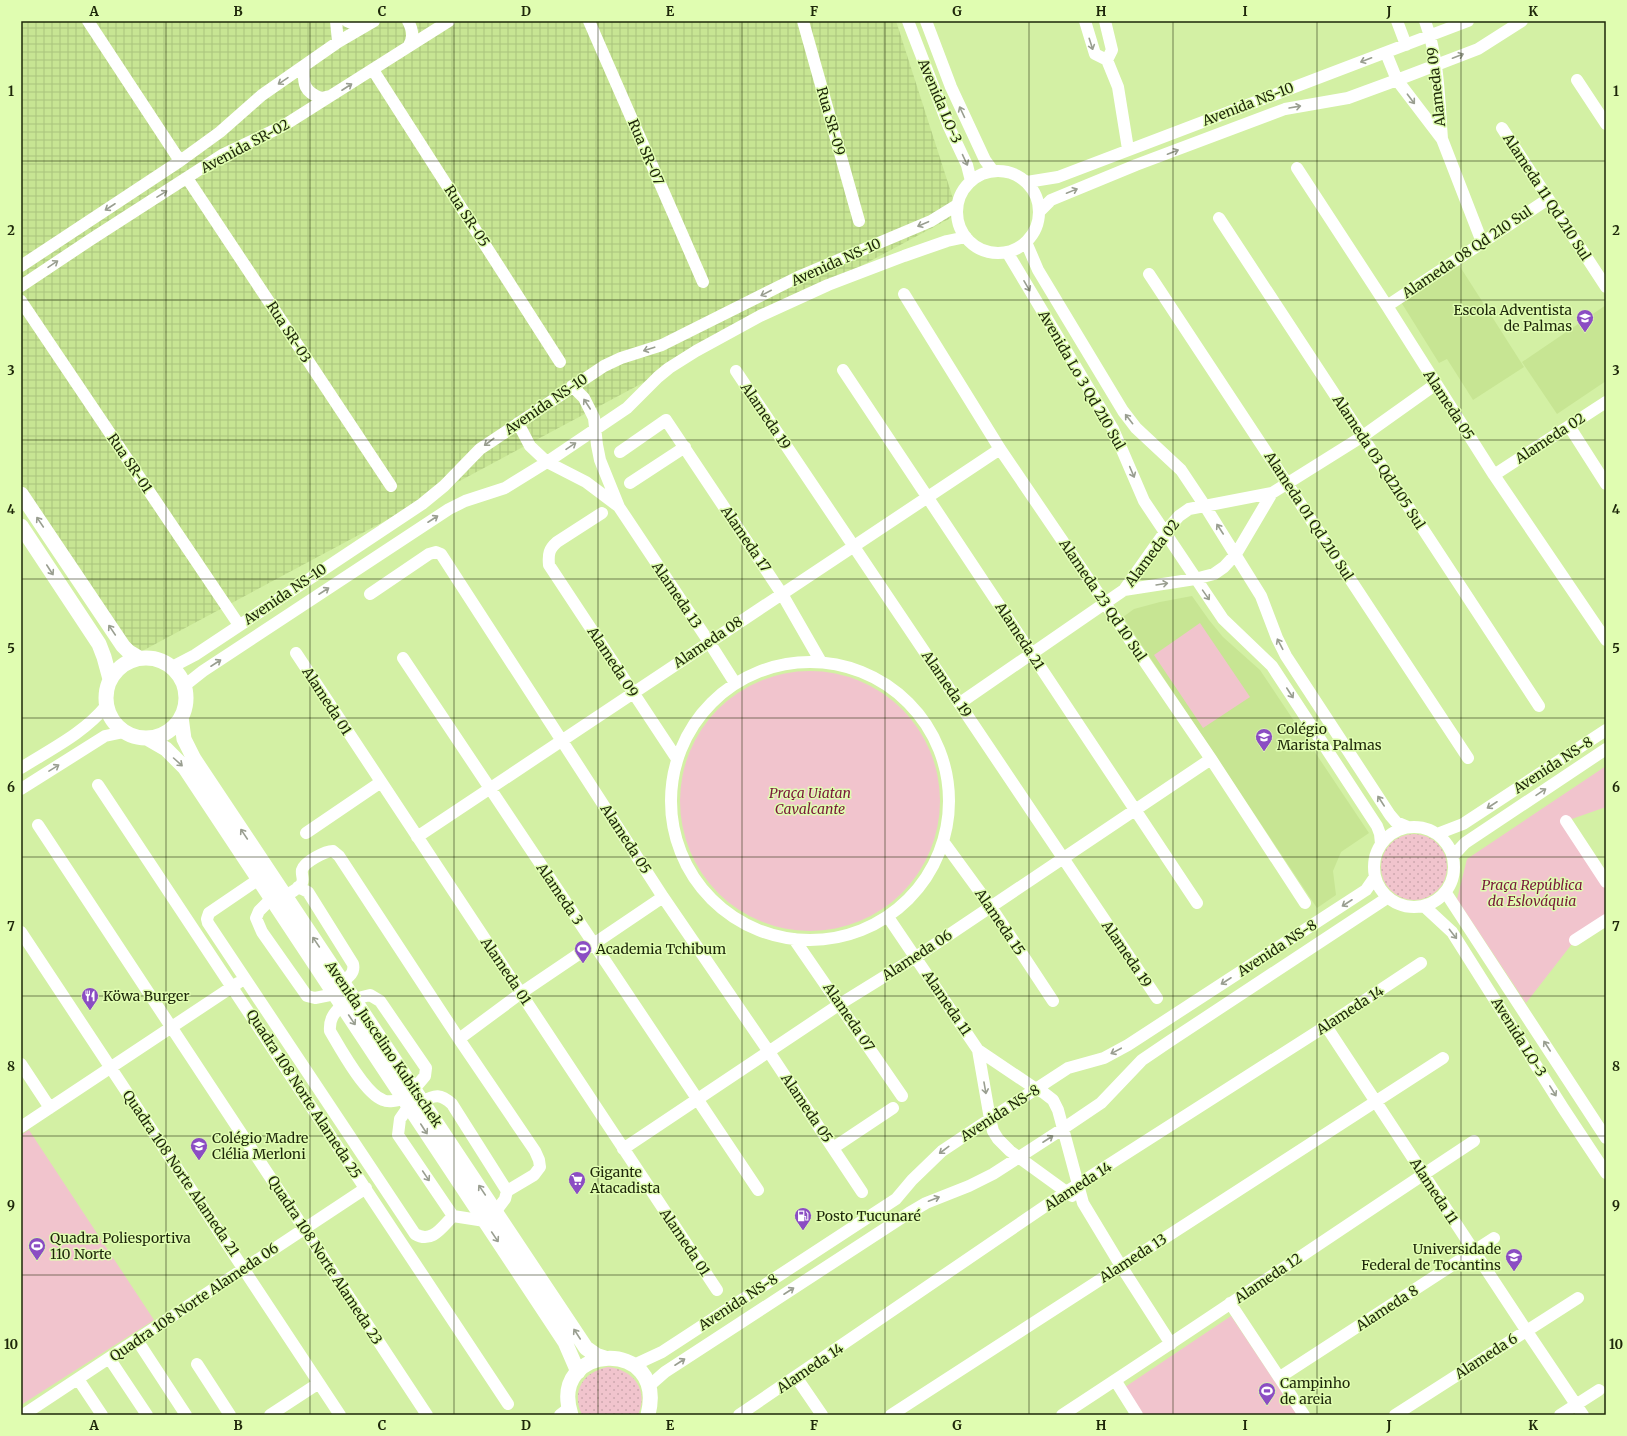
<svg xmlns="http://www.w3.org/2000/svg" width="1627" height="1436" font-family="Merriweather,serif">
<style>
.built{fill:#c7e593}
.industrial{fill:url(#industrial-grid)}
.grass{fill:url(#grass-dots)}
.park{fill:#f1c4cd}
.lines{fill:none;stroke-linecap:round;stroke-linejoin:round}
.minor{stroke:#fff;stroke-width:12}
.major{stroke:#fff;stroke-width:15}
.oneway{stroke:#999e90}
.grid{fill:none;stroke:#1d2709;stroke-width:1;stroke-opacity:0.55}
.labels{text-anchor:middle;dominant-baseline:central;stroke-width:3;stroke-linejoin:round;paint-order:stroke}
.street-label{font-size:14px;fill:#1d2709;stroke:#e0fdb1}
.poi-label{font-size:14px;fill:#1d2709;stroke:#e0fdb1;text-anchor:start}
.park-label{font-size:14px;font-style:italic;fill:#79183a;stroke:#e0fdb1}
.neatline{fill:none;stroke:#1d2709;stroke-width:1.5}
.grid-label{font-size:13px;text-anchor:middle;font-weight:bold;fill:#1d2709}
</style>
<defs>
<pattern id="industrial-grid" width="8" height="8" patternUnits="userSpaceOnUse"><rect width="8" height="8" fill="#c7e593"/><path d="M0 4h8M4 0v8" fill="none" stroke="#aac47d"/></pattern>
<pattern id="grass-dots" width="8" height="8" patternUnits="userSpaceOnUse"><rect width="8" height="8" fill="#f1c4cd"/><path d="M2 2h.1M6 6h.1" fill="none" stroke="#cea8af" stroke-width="1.8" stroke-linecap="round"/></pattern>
</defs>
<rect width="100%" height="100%" fill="#d3f0a4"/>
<!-- built -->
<path class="built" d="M1459,265l65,102 -51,33 -26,-41 -8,4 -38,-61z
M1606,305v76l-49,33 -35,-52z
M1192,596l17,24 14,17 37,33 109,163 -28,19 -8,19 3,24 -19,13 -194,-291 11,-8 26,-7z"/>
<!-- industrial -->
<path class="industrial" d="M21,21h875l62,193 -827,443 -110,-168z"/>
<!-- grass -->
<path class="grass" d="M1381 867a33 33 0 1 1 66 0a33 33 0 1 1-66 0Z
M608,1367c26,3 41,23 30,48h-56c-11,-24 1,-43 26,-48z"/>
<!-- park -->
<path class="park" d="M1200,623l50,74 -47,31 -49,-73z
M680 801a130 130 0 1 1 260 0a130 130 0 1 1-260 0Z
M1606,766v41l-40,14 40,61v38l-31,20 -49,63 -69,-104 10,-40z
M29,1130l125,190 -133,85v-270z
M1231,1316l66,99h-153l-19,-28z"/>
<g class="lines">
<!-- minor -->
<path class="minor" d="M88,21l92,140
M336,21l2,21
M347,21l15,7
M589,21l114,261
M803,21l56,200
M908,21l41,106 18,38 4,16
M926,21l25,66 34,73 8,11
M1085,21l10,33 12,6 11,27 10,62
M1105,21l7,29 -5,10
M1397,21l9,24
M1425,21c14,38 14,78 17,118
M408,47c6,-8 5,-17 0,-26
M1386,53l11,27 45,59 40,103
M304,67c-1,17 0,25 17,31l9,-2
M373,70l187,292
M1577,80l29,44
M1502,128l104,159
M1297,168l90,138 107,169 112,165
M957 212a41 41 0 1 1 82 0a41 41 0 1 1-82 0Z
M187,178l204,308
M1027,182l31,-5 410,-156
M1040,211l11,-11 85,-35 149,-56 63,-11 49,-18 81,-31 44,-28
M1219,218l320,488
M1026,242l12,28 85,141 13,17 45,42 24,36 56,90 16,42 9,18 104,159 6,7 12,5
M1007,252l106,177 31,72 79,118 49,47 105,160 3,8 1,10
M21,266l159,-105 40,-29 42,-37 76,-53 36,-21
M1149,274l319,484
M21,286l69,-46 132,-85 61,-29 166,-105
M904,294l96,155 211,310 94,144
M21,301l218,324
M1387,306l161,-107
M843,370l354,533
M736,371l421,627
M572,386l12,12 10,20 3,27 3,15 19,47 90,135 26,41
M518,423l12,23 17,16 39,20 32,24
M1569,426l37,58
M620,452l46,-32 116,174 39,68
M1494,475l112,-73
M630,483l55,-36
M602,513l-45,29c-8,7 -9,12 -8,23l128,194
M1124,590l71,-11 19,-5 10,-7 12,-13 36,-61
M370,594l59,-40 7,-2 5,2 222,343 106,155 93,140
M296,653l421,637
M403,658l355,532
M671 801a139 139 0 1 1 278 0a139 139 0 1 1-278 0Z
M172,667l23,-12 227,-151 22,-18 36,-37 124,-83 17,-8 41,-13 136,-68 133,-56 26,-16
M184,686l19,-15 246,-162 16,-8 40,-13 42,-26 80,-54 31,-31 11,-9 27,-17 64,-35 68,-31 76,-29 43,-15 19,-4
M960,703l164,-113 41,-58 14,-16 10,-7 83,-16 91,-57 73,-52
M21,768c30,-19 63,-35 85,-62
M98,785l410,619
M21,789l84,-53 19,-4
M1566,821l40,61
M38,825l389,590
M1374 867a40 40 0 1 1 80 0a40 40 0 1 1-80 0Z
M306,833l75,-51
M1437,834l26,-10 143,-94
M417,837l583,-388
M945,844l46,63 62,94
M1453,856l12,-13 141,-94
M259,879l-50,34 -2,6 1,4 207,311c17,10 27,-7 38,-18
M298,887l10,5 45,72c2,9 -4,13 -11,18
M1446,893l160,245
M285,896c5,-3 15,-8 17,-13 2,-4 -1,-9 0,-13 2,-8 23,-19 31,-19l6,5 120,183 76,112 4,9 1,7 -6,8 -27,16 -2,8 -9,12
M272,898l-13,13 -3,7 6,14 45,64 8,2 20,-4
M1425,907l27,25 111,176 43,65
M888,917l90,133 58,39 8,4 9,7 5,10 25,93 38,63 50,78
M21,932l319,483
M794,939l108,157
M1575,940l31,-20
M354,999l16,-4 10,6 46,67 -1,8 -11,13
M342,1005c-8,8 -13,14 -12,26 10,17 35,63 53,69 6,3 15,0 22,-1
M1326,1026l200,304 57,85
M459,1039l62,-46 142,-96
M978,1050l12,69 3,12 5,8 12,12 62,45
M21,1064l29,44
M422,1102c13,-8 19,-8 30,2l55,87
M409,1106l-9,13 -2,16 55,81 32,5
M21,1127l217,-144
M833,1148l60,-40
M623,1149l217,-145 76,-47 295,-198
M1230,1303l74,112
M137,1340l49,75
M109,1358l38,57
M197,1364l33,51
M634,1365l28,-13 234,-153 16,-19 30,-29 48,-32 78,-51 36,-10 24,-13 238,-155 9,-13
M796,1377l26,38
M1280,1377l214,-139
M78,1379l24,36
M1115,1380l22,35
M649,1386l16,-14 244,-159 17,-10 43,-17 24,-12 71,-46 37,-25 41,-43 28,-19 217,-143
M23,1415l343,-227
M270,1415l49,-32
M560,1415l9,-7
M739,1415l327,-223 260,-166 95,-63
M891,1415l552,-357
M1062,1415c138,-90 274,-183 412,-274
M1395,1415l183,-117
M1560,1415l39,-25"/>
<!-- major -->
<path class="major" d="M21,494l102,152 6,6 10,6
M21,526l78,118 5,13 6,22
M106 698a40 40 0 1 1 80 0a40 40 0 1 1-80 0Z
M181,717l3,22 10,20 392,589 10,7 9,3
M147,738l19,11 19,19 380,574 13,30
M571,1415c-24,-72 97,-79 77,0"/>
</g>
<!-- one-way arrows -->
<defs><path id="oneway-shaft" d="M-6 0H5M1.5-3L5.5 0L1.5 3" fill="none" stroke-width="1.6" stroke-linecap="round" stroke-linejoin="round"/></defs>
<g class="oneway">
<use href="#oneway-shaft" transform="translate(1091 44) rotate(72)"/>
<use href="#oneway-shaft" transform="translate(1458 56) rotate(-21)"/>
<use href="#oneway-shaft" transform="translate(1366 60) rotate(159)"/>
<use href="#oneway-shaft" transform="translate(283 81) rotate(146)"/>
<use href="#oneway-shaft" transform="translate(347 87) rotate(-33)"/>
<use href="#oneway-shaft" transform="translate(1411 99) rotate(53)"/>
<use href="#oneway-shaft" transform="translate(1295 107) rotate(-10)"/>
<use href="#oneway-shaft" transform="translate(962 112) rotate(-115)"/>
<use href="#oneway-shaft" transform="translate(1173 152) rotate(-21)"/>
<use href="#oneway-shaft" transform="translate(965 160) rotate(65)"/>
<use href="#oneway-shaft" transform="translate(1072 191) rotate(-22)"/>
<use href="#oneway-shaft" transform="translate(162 194) rotate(-32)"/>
<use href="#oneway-shaft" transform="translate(110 207) rotate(147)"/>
<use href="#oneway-shaft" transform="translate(923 224) rotate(157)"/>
<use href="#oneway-shaft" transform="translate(53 264) rotate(-34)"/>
<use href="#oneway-shaft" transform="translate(1027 286) rotate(60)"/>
<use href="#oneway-shaft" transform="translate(766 293) rotate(153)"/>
<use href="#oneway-shaft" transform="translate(649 349) rotate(162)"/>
<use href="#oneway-shaft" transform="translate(587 404) rotate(-123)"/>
<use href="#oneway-shaft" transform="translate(1129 419) rotate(-128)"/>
<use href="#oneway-shaft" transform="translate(489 442) rotate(143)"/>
<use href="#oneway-shaft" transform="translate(571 446) rotate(-34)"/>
<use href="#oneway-shaft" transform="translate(1132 472) rotate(67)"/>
<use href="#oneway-shaft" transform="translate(433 519) rotate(-33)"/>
<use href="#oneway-shaft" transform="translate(40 522) rotate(-124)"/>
<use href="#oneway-shaft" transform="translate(1220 529) rotate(-123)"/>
<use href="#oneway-shaft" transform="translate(50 570) rotate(57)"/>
<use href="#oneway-shaft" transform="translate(1162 584) rotate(-9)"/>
<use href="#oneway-shaft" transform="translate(324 591) rotate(-33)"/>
<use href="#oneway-shaft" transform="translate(1206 595) rotate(55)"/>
<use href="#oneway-shaft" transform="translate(112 630) rotate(-124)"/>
<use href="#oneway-shaft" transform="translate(1280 644) rotate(-118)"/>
<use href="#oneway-shaft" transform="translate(216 663) rotate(-33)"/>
<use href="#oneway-shaft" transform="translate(1290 693) rotate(57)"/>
<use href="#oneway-shaft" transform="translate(178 762) rotate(42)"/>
<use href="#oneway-shaft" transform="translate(54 768) rotate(-32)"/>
<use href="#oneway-shaft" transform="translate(1541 792) rotate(-34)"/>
<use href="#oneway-shaft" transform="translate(1381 801) rotate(-123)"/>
<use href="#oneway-shaft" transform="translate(1492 805) rotate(147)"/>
<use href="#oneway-shaft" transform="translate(244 834) rotate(-124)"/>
<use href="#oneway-shaft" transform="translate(1347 903) rotate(147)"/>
<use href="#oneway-shaft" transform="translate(1453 934) rotate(52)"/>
<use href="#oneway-shaft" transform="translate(316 942) rotate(-124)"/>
<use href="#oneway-shaft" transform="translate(1226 981) rotate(147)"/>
<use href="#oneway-shaft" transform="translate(352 1020) rotate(56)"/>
<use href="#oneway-shaft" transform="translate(1547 1046) rotate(-123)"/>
<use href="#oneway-shaft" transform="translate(1116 1051) rotate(152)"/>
<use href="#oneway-shaft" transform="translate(985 1088) rotate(80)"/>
<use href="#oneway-shaft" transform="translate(1553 1091) rotate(58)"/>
<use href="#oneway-shaft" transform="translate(424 1129) rotate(57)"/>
<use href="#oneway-shaft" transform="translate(1048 1139) rotate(-33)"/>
<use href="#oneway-shaft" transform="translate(944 1150) rotate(143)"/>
<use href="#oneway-shaft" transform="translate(426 1176) rotate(56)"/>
<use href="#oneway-shaft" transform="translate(482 1190) rotate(-124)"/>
<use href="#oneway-shaft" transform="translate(934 1199) rotate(-21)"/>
<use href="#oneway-shaft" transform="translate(495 1237) rotate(56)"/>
<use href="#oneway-shaft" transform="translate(789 1291) rotate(-33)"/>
<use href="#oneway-shaft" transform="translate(577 1334) rotate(-123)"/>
<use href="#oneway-shaft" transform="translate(680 1362) rotate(-33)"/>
</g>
<!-- grid -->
<path class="grid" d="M166,21v1394M310,21v1394M454,21v1394M598,21v1394M742,21v1394M885,21v1394M1029,21v1394M1173,21v1394M1317,21v1394M1461,21v1394M21,161h1585M21,300h1585M21,440h1585M21,579h1585M21,718h1585M21,857h1585M21,996h1585M21,1136h1585M21,1275h1585"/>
<!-- icons -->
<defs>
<symbol id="school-pin" viewBox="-11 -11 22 30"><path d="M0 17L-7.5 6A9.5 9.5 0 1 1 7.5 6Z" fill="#8b4dc3" stroke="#e0fdb1"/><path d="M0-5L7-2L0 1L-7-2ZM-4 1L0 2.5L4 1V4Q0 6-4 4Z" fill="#fff"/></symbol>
<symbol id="stadium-pin" viewBox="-11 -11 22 30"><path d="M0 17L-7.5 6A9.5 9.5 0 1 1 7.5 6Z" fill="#8b4dc3" stroke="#e0fdb1"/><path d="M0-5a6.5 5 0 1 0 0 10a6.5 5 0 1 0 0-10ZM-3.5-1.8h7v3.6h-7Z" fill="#fff"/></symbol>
<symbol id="restaurant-pin" viewBox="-11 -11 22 30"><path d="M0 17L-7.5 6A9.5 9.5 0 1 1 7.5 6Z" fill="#8b4dc3" stroke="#e0fdb1"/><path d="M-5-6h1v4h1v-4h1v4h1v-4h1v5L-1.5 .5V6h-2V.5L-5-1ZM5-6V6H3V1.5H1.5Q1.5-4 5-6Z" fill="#fff"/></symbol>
<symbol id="supermarket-pin" viewBox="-11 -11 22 30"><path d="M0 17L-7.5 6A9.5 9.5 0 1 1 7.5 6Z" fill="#8b4dc3" stroke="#e0fdb1"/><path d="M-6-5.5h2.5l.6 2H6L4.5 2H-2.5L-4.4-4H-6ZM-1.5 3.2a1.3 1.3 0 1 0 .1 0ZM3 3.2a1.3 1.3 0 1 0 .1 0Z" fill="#fff"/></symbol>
<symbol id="fuel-pin" viewBox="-11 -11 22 30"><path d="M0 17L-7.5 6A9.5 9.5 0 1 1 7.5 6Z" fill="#8b4dc3" stroke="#e0fdb1"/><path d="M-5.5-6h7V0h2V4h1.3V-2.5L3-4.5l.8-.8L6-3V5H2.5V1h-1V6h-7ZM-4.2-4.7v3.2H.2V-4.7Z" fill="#fff"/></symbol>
<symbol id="university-pin" viewBox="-11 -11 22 30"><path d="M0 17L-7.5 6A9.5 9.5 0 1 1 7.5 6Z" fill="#8b4dc3" stroke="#e0fdb1"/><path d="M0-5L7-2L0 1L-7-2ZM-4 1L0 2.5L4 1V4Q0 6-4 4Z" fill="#fff"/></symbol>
</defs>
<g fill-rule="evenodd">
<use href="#school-pin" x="1575" y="308" width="20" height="27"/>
<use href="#school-pin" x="1254" y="727" width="20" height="27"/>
<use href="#stadium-pin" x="573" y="939" width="20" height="27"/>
<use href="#restaurant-pin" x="80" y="986" width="20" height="27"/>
<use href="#school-pin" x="189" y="1136" width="20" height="27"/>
<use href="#supermarket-pin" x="567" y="1170" width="20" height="27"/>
<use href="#fuel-pin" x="793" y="1206" width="20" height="27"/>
<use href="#stadium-pin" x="27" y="1236" width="20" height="27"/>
<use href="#university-pin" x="1504" y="1247" width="20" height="27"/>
<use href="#stadium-pin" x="1257" y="1381" width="20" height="27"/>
</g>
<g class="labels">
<!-- street labels -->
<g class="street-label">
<text transform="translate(1436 87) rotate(-96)">Alameda 09</text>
<text transform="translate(940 101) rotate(67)">Avenida LO-3</text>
<text transform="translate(1248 104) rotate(-21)">Avenida NS-10</text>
<text transform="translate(831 121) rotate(74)">Rua SR-09</text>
<text transform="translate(245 146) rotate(-28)">Avenida SR-02</text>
<text transform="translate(646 152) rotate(67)">Rua SR-07</text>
<text transform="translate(1547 197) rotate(57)">Alameda 11 Qd 210 Sul</text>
<text transform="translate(467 216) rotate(57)">Rua SR-05</text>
<text transform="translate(1467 252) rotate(-34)">Alameda 08 Qd 210 Sul</text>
<text transform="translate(836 262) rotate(-24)">Avenida NS-10</text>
<text transform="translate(289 332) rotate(57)">Rua SR-03</text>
<text transform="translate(1082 380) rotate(60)">Avenida Lo 3 Qd 210 Sul</text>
<text transform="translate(546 404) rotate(-34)">Avenida NS-10</text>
<text transform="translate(1449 405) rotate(57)">Alameda 05</text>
<text transform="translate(766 416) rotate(56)">Alameda 19</text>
<text transform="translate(1550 438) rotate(-33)">Alameda 02</text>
<text transform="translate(1379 462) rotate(57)">Alameda 03 Qd2105 Sul</text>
<text transform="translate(130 463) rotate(56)">Rua SR-01</text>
<text transform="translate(1309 516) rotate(57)">Alameda 01 Qd 210 Sul</text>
<text transform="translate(746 539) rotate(56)">Alameda 17</text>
<text transform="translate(1152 553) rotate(-53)">Alameda 02</text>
<text transform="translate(285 594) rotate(-34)">Avenida NS-10</text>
<text transform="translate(677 595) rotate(56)">Alameda 13</text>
<text transform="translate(1103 600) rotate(56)">Alameda 23 Qd 10 Sul</text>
<text transform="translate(1020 636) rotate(57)">Alameda 21</text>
<text transform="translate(708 642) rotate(-34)">Alameda 08</text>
<text transform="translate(613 662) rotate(57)">Alameda 09</text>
<text transform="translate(947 684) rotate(56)">Alameda 19</text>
<text transform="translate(327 701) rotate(57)">Alameda 01</text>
<text transform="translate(1553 765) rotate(-33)">Avenida NS-8</text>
<text transform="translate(626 839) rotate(57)">Alameda 05</text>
<text transform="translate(560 894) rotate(56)">Alameda 3</text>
<text transform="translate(1000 922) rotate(56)">Alameda 15</text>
<text transform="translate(1277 948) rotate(-33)">Avenida NS-8</text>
<text transform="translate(1127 954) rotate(56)">Alameda 19</text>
<text transform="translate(917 955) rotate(-33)">Alameda 06</text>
<text transform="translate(506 971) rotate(56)">Alameda 01</text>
<text transform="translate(947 1003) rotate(56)">Alameda 11</text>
<text transform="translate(1350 1010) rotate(-33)">Alameda 14</text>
<text transform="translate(849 1017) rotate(56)">Alameda 07</text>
<text transform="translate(1519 1037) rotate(58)">Avenida LO-3</text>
<text transform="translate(384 1044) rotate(56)">Avenida Juscelino Kubitschek</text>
<text transform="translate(304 1094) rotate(57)">Quadra 108 Norte Alameda 25</text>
<text transform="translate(807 1108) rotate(56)">Alameda 05</text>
<text transform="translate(1000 1113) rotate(-33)">Avenida NS-8</text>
<text transform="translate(181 1173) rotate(56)">Quadra 108 Norte Alameda 21</text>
<text transform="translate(1078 1186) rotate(-33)">Alameda 14</text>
<text transform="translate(1434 1191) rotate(57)">Alameda 11</text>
<text transform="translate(685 1242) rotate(56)">Alameda 01</text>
<text transform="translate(1133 1258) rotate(-33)">Alameda 13</text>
<text transform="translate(325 1260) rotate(57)">Quadra 108 Norte Alameda 23</text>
<text transform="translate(1268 1278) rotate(-34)">Alameda 12</text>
<text transform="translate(194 1302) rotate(-34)">Quadra 108 Norte Alameda 06</text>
<text transform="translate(738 1302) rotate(-33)">Avenida NS-8</text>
<text transform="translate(1387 1308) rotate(-33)">Alameda 8</text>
<text transform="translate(1486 1356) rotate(-33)">Alameda 6</text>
<text transform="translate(810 1368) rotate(-34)">Alameda 14</text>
</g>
<!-- poi labels -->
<g class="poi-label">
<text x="1572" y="310" text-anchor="end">Escola Adventista<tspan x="1572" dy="16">de Palmas</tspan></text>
<text x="1277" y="729">Colégio<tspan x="1277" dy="16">Marista Palmas</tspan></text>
<text x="596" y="949">Academia Tchibum</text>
<text x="103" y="996">Köwa Burger</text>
<text x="212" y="1138">Colégio Madre<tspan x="212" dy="16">Clélia Merloni</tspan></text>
<text x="590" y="1172">Gigante<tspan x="590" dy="16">Atacadista</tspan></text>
<text x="816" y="1216">Posto Tucunaré</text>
<text x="50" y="1238">Quadra Poliesportiva<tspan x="50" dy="16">110 Norte</tspan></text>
<text x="1501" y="1249" text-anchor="end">Universidade<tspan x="1501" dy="16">Federal de Tocantins</tspan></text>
<text x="1280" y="1383">Campinho<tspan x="1280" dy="16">de areia</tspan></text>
</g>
<!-- park labels -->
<g class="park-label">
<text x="810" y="793">Praça Uiatan<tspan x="810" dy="16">Cavalcante</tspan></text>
<text x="1532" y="885">Praça República<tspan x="1532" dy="16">da Eslováquia</tspan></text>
</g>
</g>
<!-- border -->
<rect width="1627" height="1436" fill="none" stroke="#e0fdb1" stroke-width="44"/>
<rect x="22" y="22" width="1583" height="1392" class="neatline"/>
<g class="grid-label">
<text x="94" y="16">A</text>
<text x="238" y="16">B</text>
<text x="382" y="16">C</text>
<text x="526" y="16">D</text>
<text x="670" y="16">E</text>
<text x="814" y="16">F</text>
<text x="957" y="16">G</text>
<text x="1101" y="16">H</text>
<text x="1245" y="16">I</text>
<text x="1389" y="16">J</text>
<text x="1533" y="16">K</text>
<text x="11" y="96">1</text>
<text x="1616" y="96">1</text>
<text x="11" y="235">2</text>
<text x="1616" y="235">2</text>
<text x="11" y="375">3</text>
<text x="1616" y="375">3</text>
<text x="11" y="514">4</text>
<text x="1616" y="514">4</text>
<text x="11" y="653">5</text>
<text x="1616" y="653">5</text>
<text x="11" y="792">6</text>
<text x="1616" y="792">6</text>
<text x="11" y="931">7</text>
<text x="1616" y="931">7</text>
<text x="11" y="1071">8</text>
<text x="1616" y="1071">8</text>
<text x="11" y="1210">9</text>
<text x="1616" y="1210">9</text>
<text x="11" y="1349">10</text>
<text x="1616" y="1349">10</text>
<text x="94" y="1430">A</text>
<text x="238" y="1430">B</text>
<text x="382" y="1430">C</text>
<text x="526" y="1430">D</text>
<text x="670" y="1430">E</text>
<text x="814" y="1430">F</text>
<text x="957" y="1430">G</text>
<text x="1101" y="1430">H</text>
<text x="1245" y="1430">I</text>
<text x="1389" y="1430">J</text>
<text x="1533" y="1430">K</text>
</g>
</svg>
